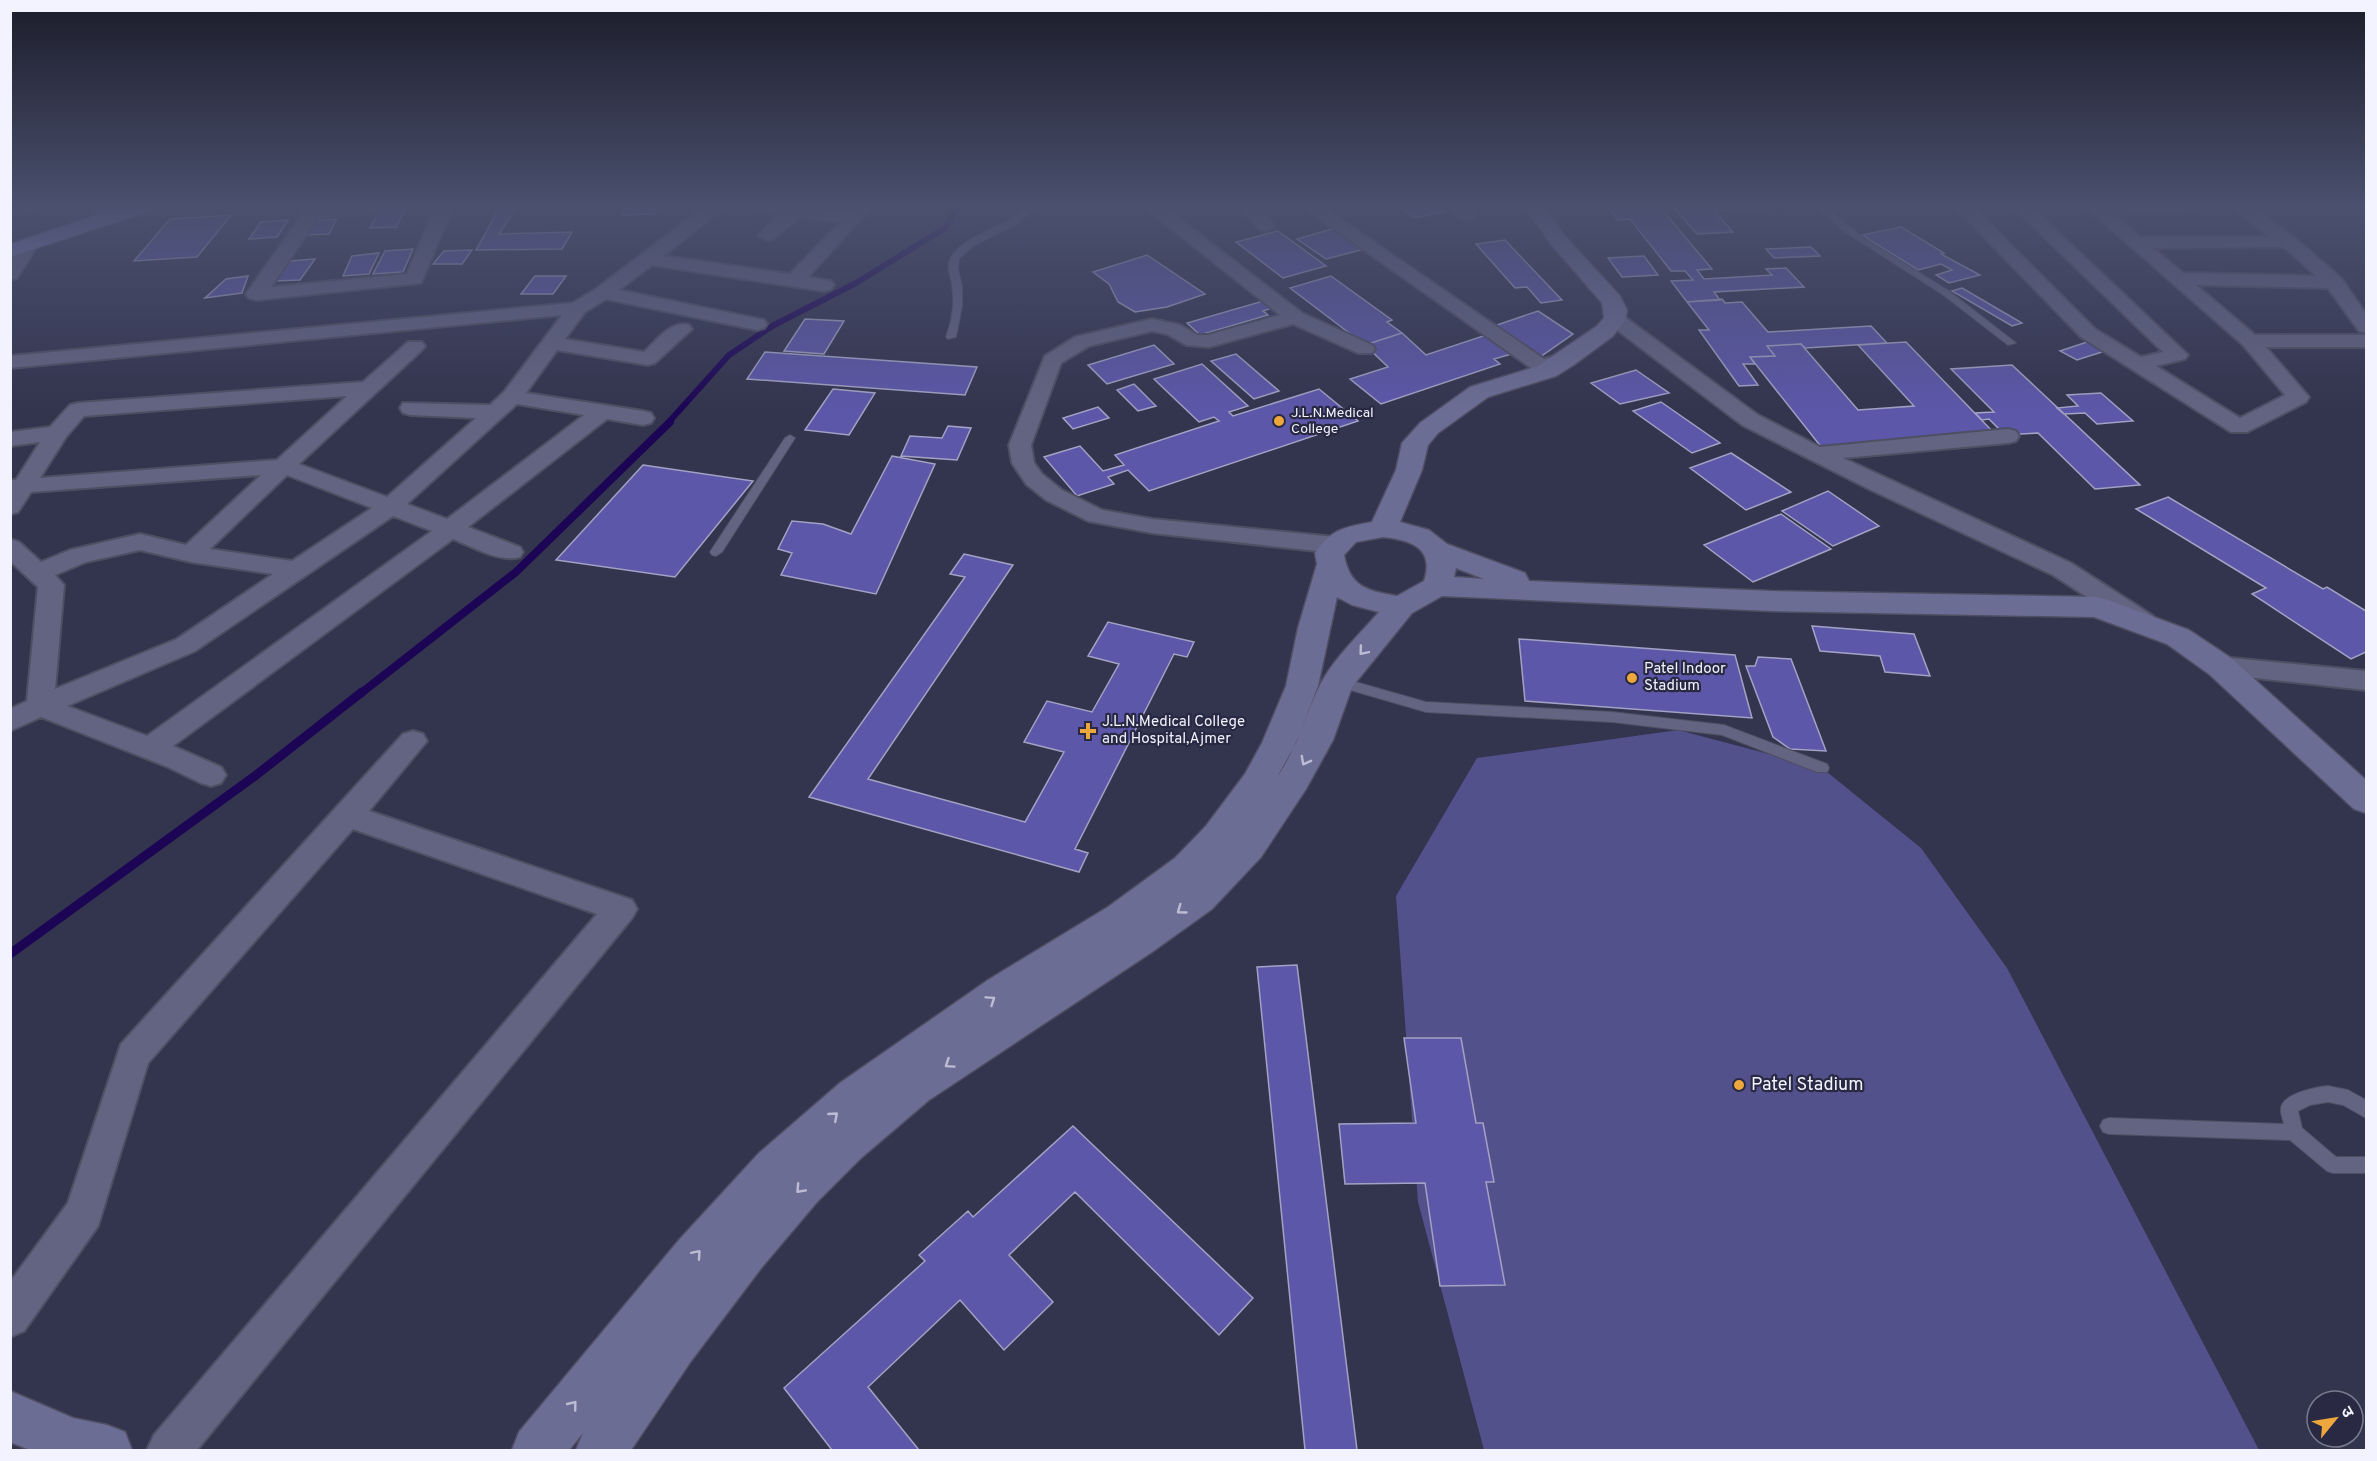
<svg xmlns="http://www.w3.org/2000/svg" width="2377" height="1461" font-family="Overpass,'Noto Sans Devanagari',sans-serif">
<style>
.green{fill:#53518b}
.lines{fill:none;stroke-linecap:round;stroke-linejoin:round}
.stream-far2{stroke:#1c0555;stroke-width:6}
.stream-far1{stroke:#1c0555;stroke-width:8}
.stream{stroke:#1c0555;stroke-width:9}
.building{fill:#5c57a9;stroke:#a2a3c4;stroke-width:1.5}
.lane-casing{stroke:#4f4f64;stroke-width:2}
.street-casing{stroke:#4f4f64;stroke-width:4}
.secondary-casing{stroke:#4f4f64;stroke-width:3}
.highway-casing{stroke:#4f4f64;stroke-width:3}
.lane{fill:#636481;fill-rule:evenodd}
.street{fill:#636481;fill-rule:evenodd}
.secondary{fill:#6c6d94;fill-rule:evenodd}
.highway{fill:#8181bf;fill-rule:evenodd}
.oneway{stroke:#bcbdd4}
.poi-dot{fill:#eea73c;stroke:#2a2943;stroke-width:2}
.labels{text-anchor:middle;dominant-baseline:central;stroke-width:4.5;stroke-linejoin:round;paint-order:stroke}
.far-poi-label{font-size:14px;fill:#f2f3fe;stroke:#2a2943;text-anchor:start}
.poi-label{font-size:15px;fill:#f2f3fe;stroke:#2a2943;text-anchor:start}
.near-poi-label{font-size:18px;fill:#f2f3fe;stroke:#2a2943;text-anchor:start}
</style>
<rect width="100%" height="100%" fill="#33344e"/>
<!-- green -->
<path class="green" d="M1678,730l144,38 99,80 86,120 252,482h-775l-66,-248 -22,-306 81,-138z"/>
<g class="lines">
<!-- stream-far2 -->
<path class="stream-far2" d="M668,423l61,-68 45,-30 82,-42 89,-55 13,-21"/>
<!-- stream-far1 -->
<path class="stream-far1" d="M360,694l156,-122 154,-150"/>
<!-- stream -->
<path class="stream" d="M10,954l245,-178 107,-84"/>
</g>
<!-- building -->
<path class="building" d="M500,207h17l-18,27 73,-2 -10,17 -86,1z
M625,207h32l-2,7 -33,1z
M1400,207h41l4,4 -30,7z
M1609,207h51l52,62 -15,1 7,9 68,-4 -6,-6 20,-1 18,19 -90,5 6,8 -33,2 -16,-21 22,-1 -8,-9h-14l-41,-52 -12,1z
M1664,207h99l1,2 -50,2 19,21 -36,2 -23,-26z
M406,208l-10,19 -26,1 10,-18z
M231,215l-34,42 -63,4 36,-42z
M337,219l-8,15 -23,1 9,-14z
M288,220l-11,17 -28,2 12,-17z
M1339,227l30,21 -43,11 -29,-20z
M1901,227l43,26 -3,1 39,21 -31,8 -13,-8 16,-5 -11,-6 -23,6 -56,-35z
M1278,231l48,35 -43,12 -47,-36z
M1505,240l57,60 -21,3 -14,-16 -12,1 -39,-44z
M1811,247l9,9 -46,2 -8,-9z
M413,249l-10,23 -30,2 12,-23z
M472,250l-10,14h-29l11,-13z
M379,253l-10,21 -26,2 9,-20z
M1147,255l58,39 -38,13 -32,5 -17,-10 -9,-18 -16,-12z
M1644,256l14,19 -36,2 -14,-19z
M315,259l-15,21 -25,1 15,-20z
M248,276l-6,17 -37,5 21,-19z
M535,276h31l-13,18h-32z
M1331,276l61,44 -5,2 15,11 -37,12 -75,-57z
M1962,288l60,35 -10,3 -60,-35z
M1722,299l3,4 17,-1 26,30 103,-6 16,17 -82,5 -4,-4 -34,2 8,10 -25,1 5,7h-12l15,21 -19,1 -40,-56h10l-22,-28z
M1263,301l9,7 -9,3 5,4 -68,20 -13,-12z
M1538,311l35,23 -33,23 -46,-31z
M805,319l39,2 -20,33 -40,-3z
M1402,333l24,22 63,-21 26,19 -21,6 6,5 -119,40 -31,-25 38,-12 -23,-22z
M2090,341l18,9 -31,10 -17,-9z
M1906,342l91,94 -175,12 -72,-91 25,-1 -8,-10 34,-2 57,66 56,-4 -56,-61z
M1154,345l20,19 -67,20 -19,-19z
M765,352l212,15 -12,28 -218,-16z
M1236,354l43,37 -25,8 -43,-38z
M1202,364l46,42 -19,6 4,4 86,-27 39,32 -209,70 -21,-21 -20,7 6,7 -37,12 -33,-39 36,-11 23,25 21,-6 -9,-10 104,-34 -5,-4 -15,5 -45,-43z
M2012,365l128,120 -45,4 -57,-56 -33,2 -16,-16 -7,1 -7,-7 19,-1 -43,-43z
M1636,370l33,23 -49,11 -29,-21z
M1134,384l22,22 -18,5 -21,-21z
M833,389l42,4 -26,42 -44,-5z
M2101,393l32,28 -36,3 -12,-11 -21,1 -7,-6 21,-2 -11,-11z
M1661,402l59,41 -28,10 -59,-42z
M1098,407l11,11 -36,11 -10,-11z
M948,426l23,2 -14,32 -56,-4 9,-20 32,2z
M1731,453l60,39 -45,18 -56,-42z
M892,456l43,8 -59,130 -95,-19 11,-22 -14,-4 14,-28 31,3 28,10z
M643,465l110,16 -78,96 -119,-17z
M1828,491l51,35 -46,20 -51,-35z
M2168,497l155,92 4,-2 39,24v41l-15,7 -99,-65 14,-6 -130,-79z
M1781,514l50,35 -78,33 -49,-37z
M964,554l49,11 -145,214 157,43 39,-70 -40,-10 23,-41 45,11 27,-48 -31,-8 20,-34 86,20 -7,15 -13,-3 -99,195 13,4 -9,19 -270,-75 156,-220 -15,-3z
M1812,626l102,8 16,42 -45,-4 -5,-16 -60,-5z
M1519,639l216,16 17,63 -227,-17z
M1758,657l33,2 35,92 -36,-2 -17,-12 -27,-71h9z
M1297,965l60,485h-52l-48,-483z
M1404,1038h57l15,85h7l11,59h-8l19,103 -65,1 -15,-103 -80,1 -6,-60 77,-1z
M1073,1126l180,172 -34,37 -144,-143 -66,63 44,47 -49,48 -44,-50 -92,87 51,63h-87l-48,-62 141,-127 -6,-6 49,-44 5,6z"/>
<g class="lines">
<defs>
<path id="lane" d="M1027,207h9l-19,17 -44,22 -14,13 -1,10 4,17v20l-6,31 -8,2 -2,-2c6,-16 9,-33 6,-51 0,-7 -5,-15 -3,-23 5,-26 60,-36 78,-56z
M1817,207h9l39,32 84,52 67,52 -8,2 -66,-51 -97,-62z
M790,435l5,3 -73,114 -6,4 -4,-1 -2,-3 75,-114z
M1338,677l88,25 186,10 112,13 103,39 2,4 -2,4h-10l-95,-37 -110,-13 -186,-10 -93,-27 -2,-3 2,-3z
M2328,1086l20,4 18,10v18l-23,-13 -15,-3 -18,3 -12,6 4,17 34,29h30v16h-33l-6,-2 -37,-31 -181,-6 -6,-2 -3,-6 3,-6 6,-2 175,6c-1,-5 -4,-11 -3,-15 0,-15 35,-22 47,-23z"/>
<path id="street" d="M10,207h26l-2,4 -24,4z
M90,207h18l6,8 -9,5 -6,-1z
M315,207h75l-8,5 -64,6 -47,69 136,-13 28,-67h18l-32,76 -165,17 -7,-2 -3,-4 60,-85z
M704,207h20l-60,49 126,18 50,-52 -41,-5 -26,22 -6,1 -9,-5 22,-21 -21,-3 -2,-4h51l41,6 5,-6h18l-64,70 23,4 3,4 -3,4 -7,2 -172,-26 -33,25 145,30 3,4 -3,4 -7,2 -151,-31 -21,13 -20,27 79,13c12,-11 27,-32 45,-27l3,4 -37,34 -7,2 -91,-15 -31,43 117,18 8,2 3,5 -3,5 -8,2 -36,-6 -139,108 52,20 3,5 -3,5c-21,6 -48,-11 -67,-18l-280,207 48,21 5,8 -5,8 -10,3 -10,-3 -33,-16 -127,-50 -31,14v-22l17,-8 11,-114 -28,-26v-22l9,3 22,20 29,-12 70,-16 46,11 75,-70 -230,17 -13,20 -8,2v-34h6l24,-38 -30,4v-14l40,-5 20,-22 8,-2 285,-21 45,-40h14l3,4 -3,4 -123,114 88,33 89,-79 -65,-3 -8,-2 -3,-5 3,-5 87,2 14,-13 58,-77 -552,53v-12l563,-53 23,-14zM347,396l-70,64 -237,18 26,-41 18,-21zM517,404l67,11 -137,104 -40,-15zM287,475l85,33 -80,53 -82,-12zM393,516l39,15 -285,205 -80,-30 128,-55zM140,550l51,12 82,12 -96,65 -122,50 9,-104 -9,-10 31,-13z
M1144,207h20l138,106 70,32 3,4 -3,4h-14l-65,-29 -84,23 -23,-2 -19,-11 -15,-3 -63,15 -28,17 -30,82 3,18 8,11 20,16 40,20 50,9 183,18 9,3 3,5 -3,5 -9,3 -183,-20 -64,-12 -42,-21 -20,-16 -14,-21 -3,-18 36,-89 30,-19 77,-18 28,6 17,10h11l72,-20z
M1239,207h18l18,19 -9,5 -6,-1z
M1303,207h20l221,152 23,-6 7,2 3,4 -3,4 -33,9 -7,-2z
M1450,207h20l6,7 -3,4h-12z
M1955,207h18l122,122 46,28 22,-5 -150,-145h19l156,148 -3,4 -29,7 84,52 45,-23 -42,-50 -157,-138h111l-8,5 -76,2 27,23h130l-39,-30h20l44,31 46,40 25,36v19l-7,-2 -31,-43 -132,-3 59,50h111v12h-100l43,50 -3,5 -59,30h-16l-150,-95zM2284,247l32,29 -133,-3 -30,-25z
M29,240l9,5 -21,33 -7,2v-21l13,-18z
M1615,313l7,2 136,100 62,32 188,-18 8,2 3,5 -3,5 -8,2 -165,15 228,105 82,53 4,6 -4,6 -9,3 -9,-3 -82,-53 -182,-85 -129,-65 -134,-102 -3,-4 3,-4z
M2220,657l146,14v19l-156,-17 -4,-7 4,-7z
M413,731l10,3 4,7 -58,70 263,89 5,9 -5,9 -435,532h-50l7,-15 443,-521 -244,-85 -205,234 -50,163 -74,105 -14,6v-55l58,-79 53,-159 282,-310z"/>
<path id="secondary" d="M1525,207h20l19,28 56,61 7,14 -1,9 -13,17 -38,28 -19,12 -68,21 -50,36 -10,12 -6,25 -22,52 29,8 18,14 78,29 4,8 242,10 326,6 11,3 81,30 42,28 135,122v33l-12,-4 -145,-135 -42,-30 -73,-27 -323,-6 -329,-15 -30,17 -60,74 -19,53 -27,49 -45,68 -49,52 -60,43 -223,148 -68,58 -44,44 -55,65 -71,94 -60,89h-55l7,-17 -14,17h-57l7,-18 160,-192 80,-87 81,-70 148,-103 120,-73 67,-49 31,-32 39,-52 17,-31 24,-57 12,-58 19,-64 -2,-11c16,-24 30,-26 57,-31l24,-52 6,-27 18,-20 50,-36 68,-21 59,-40 7,-8 -2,-15 -52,-60zM1383,537c28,3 52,11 41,44l-27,15c-30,-5 -47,-9 -53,-41l12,-13zM1456,568l28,11 -30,-2zM1337,597l15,8 27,7c-19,22 -44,45 -58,71 -16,32 -24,66 -45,96l20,-36 22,-57z
M10,1391l63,27 34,7 18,7 7,18h-102l-20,-8z"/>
<path id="highway" d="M121,207h32l-3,4 -140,46v-13z"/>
</defs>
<!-- lane casing -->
<use href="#lane" class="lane-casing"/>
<!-- street casing -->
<use href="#street" class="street-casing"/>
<!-- secondary casing -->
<use href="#secondary" class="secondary-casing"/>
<!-- highway casing -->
<use href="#highway" class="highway-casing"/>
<!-- lane -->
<use href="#lane" class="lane"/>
<!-- street -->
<use href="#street" class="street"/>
<!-- secondary -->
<use href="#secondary" class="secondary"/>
<!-- highway -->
<use href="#highway" class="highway"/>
</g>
<!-- one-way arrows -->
<defs><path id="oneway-chevron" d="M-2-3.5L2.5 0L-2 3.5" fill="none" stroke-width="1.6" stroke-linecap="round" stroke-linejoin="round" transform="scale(1.5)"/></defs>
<g class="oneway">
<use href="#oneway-chevron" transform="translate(1363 651) rotate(130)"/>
<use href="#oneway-chevron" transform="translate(1305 761) rotate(118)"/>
<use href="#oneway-chevron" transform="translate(1181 910) rotate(144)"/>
<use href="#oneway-chevron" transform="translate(991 1000) rotate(-34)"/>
<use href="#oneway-chevron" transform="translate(949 1064) rotate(146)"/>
<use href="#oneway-chevron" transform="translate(834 1116) rotate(-41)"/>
<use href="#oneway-chevron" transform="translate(800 1189) rotate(133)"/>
<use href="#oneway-chevron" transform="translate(697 1254) rotate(-49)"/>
<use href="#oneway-chevron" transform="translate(573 1405) rotate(-51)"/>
</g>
<!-- sky -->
<linearGradient id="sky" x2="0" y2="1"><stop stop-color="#1c1d2b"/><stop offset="0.5" stop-color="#4a506e"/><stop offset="1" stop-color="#4a506e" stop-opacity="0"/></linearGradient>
<rect width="2377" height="412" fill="url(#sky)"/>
<!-- markers -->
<g class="poi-dot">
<circle cx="1279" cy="421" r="6"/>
<circle cx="1632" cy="678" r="6"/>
<path d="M1085 722h6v6h6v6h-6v6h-6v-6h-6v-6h6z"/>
<circle cx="1739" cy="1085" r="6"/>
</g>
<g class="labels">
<!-- far-poi labels -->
<g class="far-poi-label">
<text x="1291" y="413">J.L.N.Medical<tspan x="1291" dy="16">College</tspan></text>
</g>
<!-- poi labels -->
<g class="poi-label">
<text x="1644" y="669">Patel Indoor<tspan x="1644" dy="17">Stadium</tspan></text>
<text x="1102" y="722">J.L.N.Medical College<tspan x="1102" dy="17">and Hospital,Ajmer</tspan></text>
</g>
<!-- near-poi labels -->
<g class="near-poi-label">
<text x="1751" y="1085">Patel Stadium</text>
</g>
</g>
<!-- border -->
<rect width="2377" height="1461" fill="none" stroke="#f2f3fe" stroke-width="24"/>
<!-- north arrow -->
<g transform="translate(2335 1419) rotate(60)"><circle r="28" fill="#2a2943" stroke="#7a7a8e" stroke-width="1.5"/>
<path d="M0-4.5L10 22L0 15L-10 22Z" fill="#eea73c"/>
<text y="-9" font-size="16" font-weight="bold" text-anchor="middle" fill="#f2f3fe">उ</text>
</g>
</svg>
